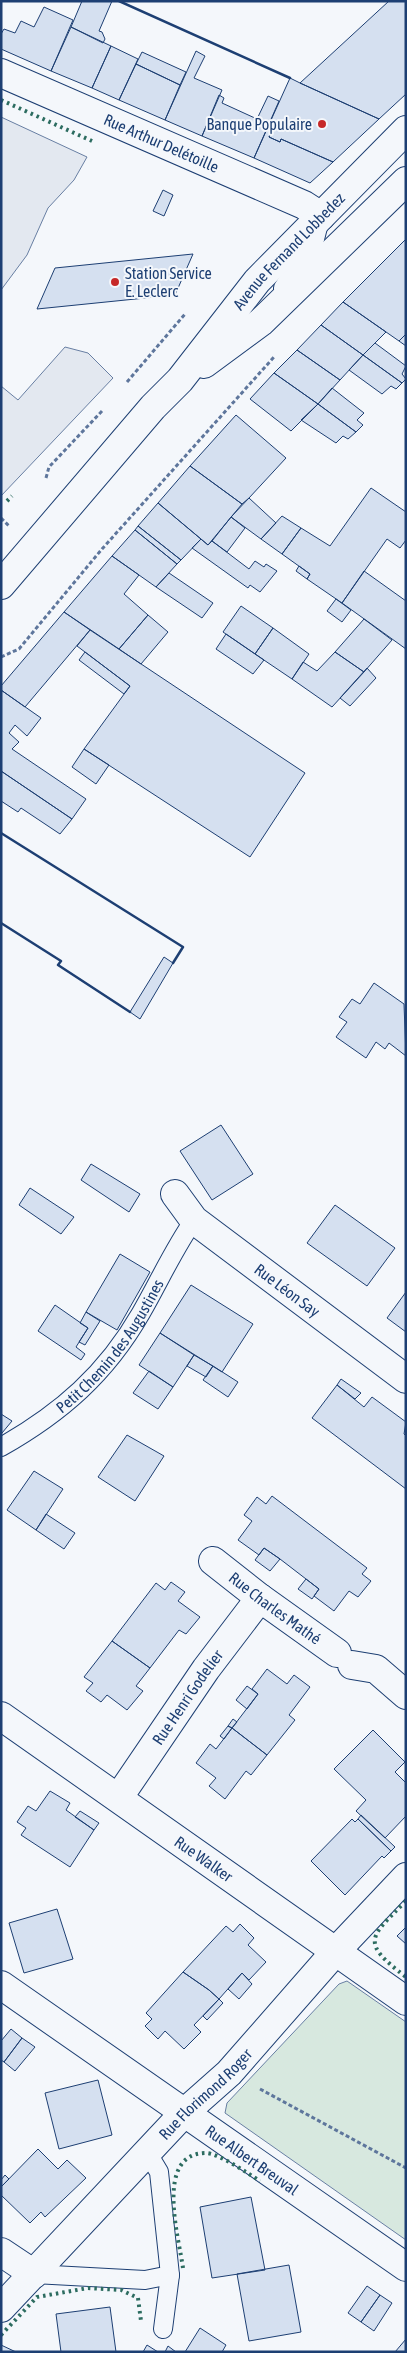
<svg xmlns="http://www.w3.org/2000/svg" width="407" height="2353" font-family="'Asap Condensed',sans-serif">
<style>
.green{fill:#d7e8df;stroke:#687fa3}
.parking{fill:#e3e8f0;stroke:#687fa3}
.building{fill:#d5e0f0;stroke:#1d3f73}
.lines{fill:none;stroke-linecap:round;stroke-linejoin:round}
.service-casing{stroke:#1d3f73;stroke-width:20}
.minor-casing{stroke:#1d3f73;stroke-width:30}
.secondary-casing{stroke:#1d3f73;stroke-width:30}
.path{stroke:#5e769c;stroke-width:3;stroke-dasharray:4 2.5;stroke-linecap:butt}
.service{stroke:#f4f7fb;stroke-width:18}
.minor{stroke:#f4f7fb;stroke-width:28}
.secondary{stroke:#f4f7fb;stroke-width:28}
.hedge{stroke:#2c6c60;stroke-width:4;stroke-dasharray:2.5 4;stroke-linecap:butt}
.wall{stroke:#1d3f73;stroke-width:2.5}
.poi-dot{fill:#c62828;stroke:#f4f7fb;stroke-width:2}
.labels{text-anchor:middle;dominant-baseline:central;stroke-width:4;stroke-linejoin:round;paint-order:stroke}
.poi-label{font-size:16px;fill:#1d3f73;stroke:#f4f7fb;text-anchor:end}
.street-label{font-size:16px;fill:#1d3f73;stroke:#f4f7fb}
</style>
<rect width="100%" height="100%" fill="#f4f7fb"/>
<!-- green -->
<path class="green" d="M347,1981l59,41v218l-181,-127 2,-10 112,-119z"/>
<!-- parking -->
<path class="parking" d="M1,117l86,40 -13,23 -26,28 -21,47 -26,35z
M65,347l23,6 25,25 -112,118v-110l17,14z"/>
<!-- building -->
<path class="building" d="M82,1h30l-13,30 3,1 3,7 -2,4 -32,-16z
M389,1h17v93l-27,25 -79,-36z
M44,7l29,13 -22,51 -50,-22v-15l3,-5 11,4 6,-12 13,6z
M71,27l40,19 -19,42 -41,-17z
M111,46l27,13 -19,41 -27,-12z
M196,51l9,5 -11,22 28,12 -20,46 -37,-16z
M142,52l44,20 -6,13 -44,-21z
M136,64l44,21 -15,35 -46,-20z
M290,78l10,5 79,36 -46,43 -52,-23 -1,3 -11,-5 3,-6 -5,-2z
M219,95l5,3 -2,5 35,16 11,-23 11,5 -25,57 -52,-22z
M267,129l5,2 -3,6 11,5 1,-3 52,23 -23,21 -56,-25z
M163,190l10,5 -9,21 -11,-5z
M406,239v95l-7,7 -56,-39z
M193,254l-18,41 -138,14 18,-41z
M343,302l43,30 -23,23 -42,-30z
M321,325l42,30 -23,25 -43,-30z
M406,334v12l-7,-5z
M375,343l31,23 -4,8 4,5 -4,4 -39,-28z
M297,350l43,30 -22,24 -44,-31z
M363,355l39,28 -6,6 -5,-3 -9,8 -33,-24z
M274,373l44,31 -27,27 -41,-32z
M332,388l32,25 -7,7 6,5 -7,7 -38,-28z
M318,404l38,28 -8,7 -5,-3 -7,7 -35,-23z
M236,415l50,43 -37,40 -7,6 -52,-38z
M190,466l52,38 -34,41 -50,-42z
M371,488l35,24v28l-6,8 -13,-9 -45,64 -35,-24 3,-5 -28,-20 19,-26 29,18z
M249,498l27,25 -15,16 -30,-22z
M158,503l43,36 -20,21 -43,-34z
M282,516l19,12 -19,26 -21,-15z
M231,517l14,11 -18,24 -15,-11z
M138,526l43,34 -4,4 -42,-34z
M135,530l42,34 -21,23 -44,-31z
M201,539l7,6 4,-4 37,28 6,-8 9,6 2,-3 11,7 -17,21 -10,-7 -2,3 -56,-40z
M112,556l27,19 -15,19 24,21 -29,34 -55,-37z
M299,566l11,8 -3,5 -11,-8z
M364,571l42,30v48l-64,-46z
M169,573l44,30 -11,15 -46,-31z
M336,599l15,11 -9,12 -15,-11z
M241,606l32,22 -18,26 -32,-22z
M64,612l26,18 -65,77 -24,-17v-4z
M148,615l20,17 -27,32 -22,-15z
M364,619l28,21 -28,32 -29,-20z
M273,628l36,26 -17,25 -37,-25z
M90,630l215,143 -55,84 -166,-108 46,-63 -53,-40z
M226,634l38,26 -11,14 -37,-25z
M85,652l45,34 -6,8 -45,-34z
M335,652l29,20 -32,35 -40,-28 11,-17 14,9z
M367,668l9,10 -26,28 -10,-8z
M1,690l40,28 -14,18 -12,-11 -6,8 10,9 -7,7 74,50 -14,20 -71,-48z
M84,749l25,16 -13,19 -24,-17z
M1,771l71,48 -12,15 -39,-26 -3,4 -17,-11z
M164,957l9,6 -33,56 -10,-7z
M374,983l30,21 2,52 -17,-13 -4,6 -9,-7 -10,16 -30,-21 11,-15 -8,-5 13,-18 8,5z
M221,1125l32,49 -41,26 -32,-49z
M91,1164l49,30 -11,18 -48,-32z
M30,1188l44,29 -13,17 -42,-29z
M335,1205l60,43 -28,38 -60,-43z
M120,1254l30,18 -33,58 -31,-18z
M191,1285l62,39 -31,48 -62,-39z
M406,1292v40l-19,-14z
M55,1305l33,23 -12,19 9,7 -4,6 -43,-29z
M86,1312l14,9 -15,24 -6,-3 9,-14 -8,-5z
M160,1333l34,22 -21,32 -34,-22z
M194,1355l19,11 -7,11 -19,-11z
M213,1366l25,16 -10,15 -25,-17z
M149,1371l24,16 -15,22 -25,-16z
M341,1379l20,14 -6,6 -18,-14z
M337,1385l27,22 8,-10 34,25 -2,12 2,2v53l-94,-71z
M1,1414l11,7 -10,12h-1z
M127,1435l37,21 -29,45 -37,-24z
M34,1471l29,18 -27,41 -29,-20z
M272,1496l95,72 -5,6 9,7 -13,16 -9,-6 -15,20 -20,-15 5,-7 -39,-30 -16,-11 -5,7 -21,-15 14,-19 -8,-6 13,-18 9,7z
M46,1514l29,19 -11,16 -28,-19z
M264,1548l16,11 -10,12 -15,-11z
M306,1579l13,10 -7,10 -14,-10z
M171,1582l14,10 -7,9 22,16 -14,17 -7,-4 -29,38 -38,-27 44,-58 9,7z
M112,1641l38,27 -14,18 7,5 -16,19 -20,-15 -6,7 -15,-11 7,-8 -9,-6z
M267,1669l20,15 7,-9 16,12 -21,28 6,5 -28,35 -35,-27 26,-34 -6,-5z
M247,1686l11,8 -11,15 -11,-9z
M233,1719l4,3 -5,6 -4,-2z
M228,1726l4,2 -8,11 -4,-3z
M232,1728l35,27 -16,20 -5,-4 -21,28 -16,-13 7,-8 -20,-15 14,-19 6,5z
M373,1730l32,32 -10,10 11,11v33l-21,22 -29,-27 10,-11 -32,-31z
M50,1791l20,12 -4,7 28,20 -24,37 -49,-32 5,-7 -9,-6 11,-16 8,5z
M80,1811l19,12 -5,7 -19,-13z
M361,1815l34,32 -4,4 -33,-32z
M352,1819l3,3 3,-3 33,32 -7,7 -2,-2 -37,39 -34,-34z
M57,1909l16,50 -49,14 -15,-50z
M240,1924l14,14 -6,7 18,17 -17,18 -7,-7 -23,26 -10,-9 -26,-18 43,-46 7,6z
M406,1927v17l-9,-8z
M183,1972l26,18 10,9 -25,26 7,7 -17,17 -19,-18 -7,8 -13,-13 7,-7 -6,-6z
M242,1973l10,11 -13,15 -11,-10z
M219,1999l4,4 -16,17 -4,-4z
M11,2029l11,9 -18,24 -3,-2v-19z
M22,2038l13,9 -20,24 -11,-9z
M98,2080l14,55 -53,14 -14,-56z
M38,2149l20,20 9,-9 19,18 -41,39 -4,-5 -11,11 -29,-28v-8z
M5,2175l4,4 -8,8v-7z
M251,2197l14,73 -53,8 -12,-71z
M289,2265l12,67 -52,9 -12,-67z
M367,2286l13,9 -19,27 -13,-9z
M380,2295l12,8 -18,28 -13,-9z
M110,2307l6,45h-55l-5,-38z
M200,2328l26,17 -4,7h-37z
M406,2339v13h-11z
M1,2345l15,7h-15z
M147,2345l11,7h-15z
M168,2346l8,6h-11z"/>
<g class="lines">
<defs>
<g id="service">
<path d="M283,288l32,-49 3,-12"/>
<path id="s1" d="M1,1447c60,-34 105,-73 140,-134 18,-31 32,-63 53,-93"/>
<path d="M147,2152l12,20 11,103 -7,54"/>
<path d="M34,2274l111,6 25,-5"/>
</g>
<g id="minor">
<path id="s2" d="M1,73l303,132 17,11"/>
<path id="s3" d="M175,1194l19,26 212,159"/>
<path id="s4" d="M213,1561l47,37 77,55"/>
<path d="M352,1665l24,4 30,26"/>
<path id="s5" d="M1,1716l405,285"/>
<path id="s6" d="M119,1797l87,-128 54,-71"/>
<path id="s7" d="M1,1985l405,282"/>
<path d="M1,2252l33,22"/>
<path id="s8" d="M1,2308l184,-196 44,-39 106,-121 71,-75"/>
</g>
<g id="secondary">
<path d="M204,364l57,-42 145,-141"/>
<path id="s9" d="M1,585l152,-178 27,-27 77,-99 149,-151"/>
</g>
</defs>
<!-- service casing -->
<use href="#service" class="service-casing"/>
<!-- minor casing -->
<use href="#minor" class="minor-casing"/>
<!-- secondary casing -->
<use href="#secondary" class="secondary-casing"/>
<!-- path -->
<path class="path" d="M127,382l58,-68
M46,478l3,-11 53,-56
M1,518l8,8
M1,657l18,-8 83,-100 172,-192
M260,2089l146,79"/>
<!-- service -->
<use href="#service" class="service"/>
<!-- minor -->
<use href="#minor" class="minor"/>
<!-- secondary -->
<use href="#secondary" class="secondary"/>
<!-- hedge -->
<path class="hedge" d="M1,100l91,41
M7,501l5,-5
M406,1901c-37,37 -46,41 0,76
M183,2268c-4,-30 -29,-115 23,-115 12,0 43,21 54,28
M1,2335l36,-38 51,-9 33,2 17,8 3,23"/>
<!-- wall -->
<path class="wall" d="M119,1l171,77
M1,833l182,114 -10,16
M1,923l60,38 -3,4 72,47"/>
</g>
<!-- markers -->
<g class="poi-dot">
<circle cx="322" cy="124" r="5"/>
<circle cx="115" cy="282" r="5"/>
</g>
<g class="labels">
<!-- poi labels -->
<g class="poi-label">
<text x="312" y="124">Banque Populaire</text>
<text x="125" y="273" text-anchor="start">Station Service<tspan x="125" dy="18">E. Leclerc</tspan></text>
</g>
<!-- street labels -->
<g class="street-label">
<text stroke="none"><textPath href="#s2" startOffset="175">Rue Arthur Delétoille</textPath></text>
<text stroke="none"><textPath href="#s9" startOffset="441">Avenue Fernand Lobbedez</textPath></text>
<text stroke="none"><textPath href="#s3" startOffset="149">Rue Léon Say</textPath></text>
<text stroke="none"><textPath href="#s1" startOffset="151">Petit Chemin des Augustines</textPath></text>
<text stroke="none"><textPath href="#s4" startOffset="78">Rue Charles Mathé</textPath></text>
<text stroke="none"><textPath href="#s6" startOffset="121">Rue Henri Godelier</textPath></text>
<text stroke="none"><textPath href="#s5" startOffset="248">Rue Walker</textPath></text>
<text stroke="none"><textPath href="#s8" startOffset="296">Rue Florimond Roger</textPath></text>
<text stroke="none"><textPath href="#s7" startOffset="306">Rue Albert Breuval</textPath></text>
</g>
</g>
<!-- border -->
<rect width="407" height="2353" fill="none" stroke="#1d3f73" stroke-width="5"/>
</svg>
